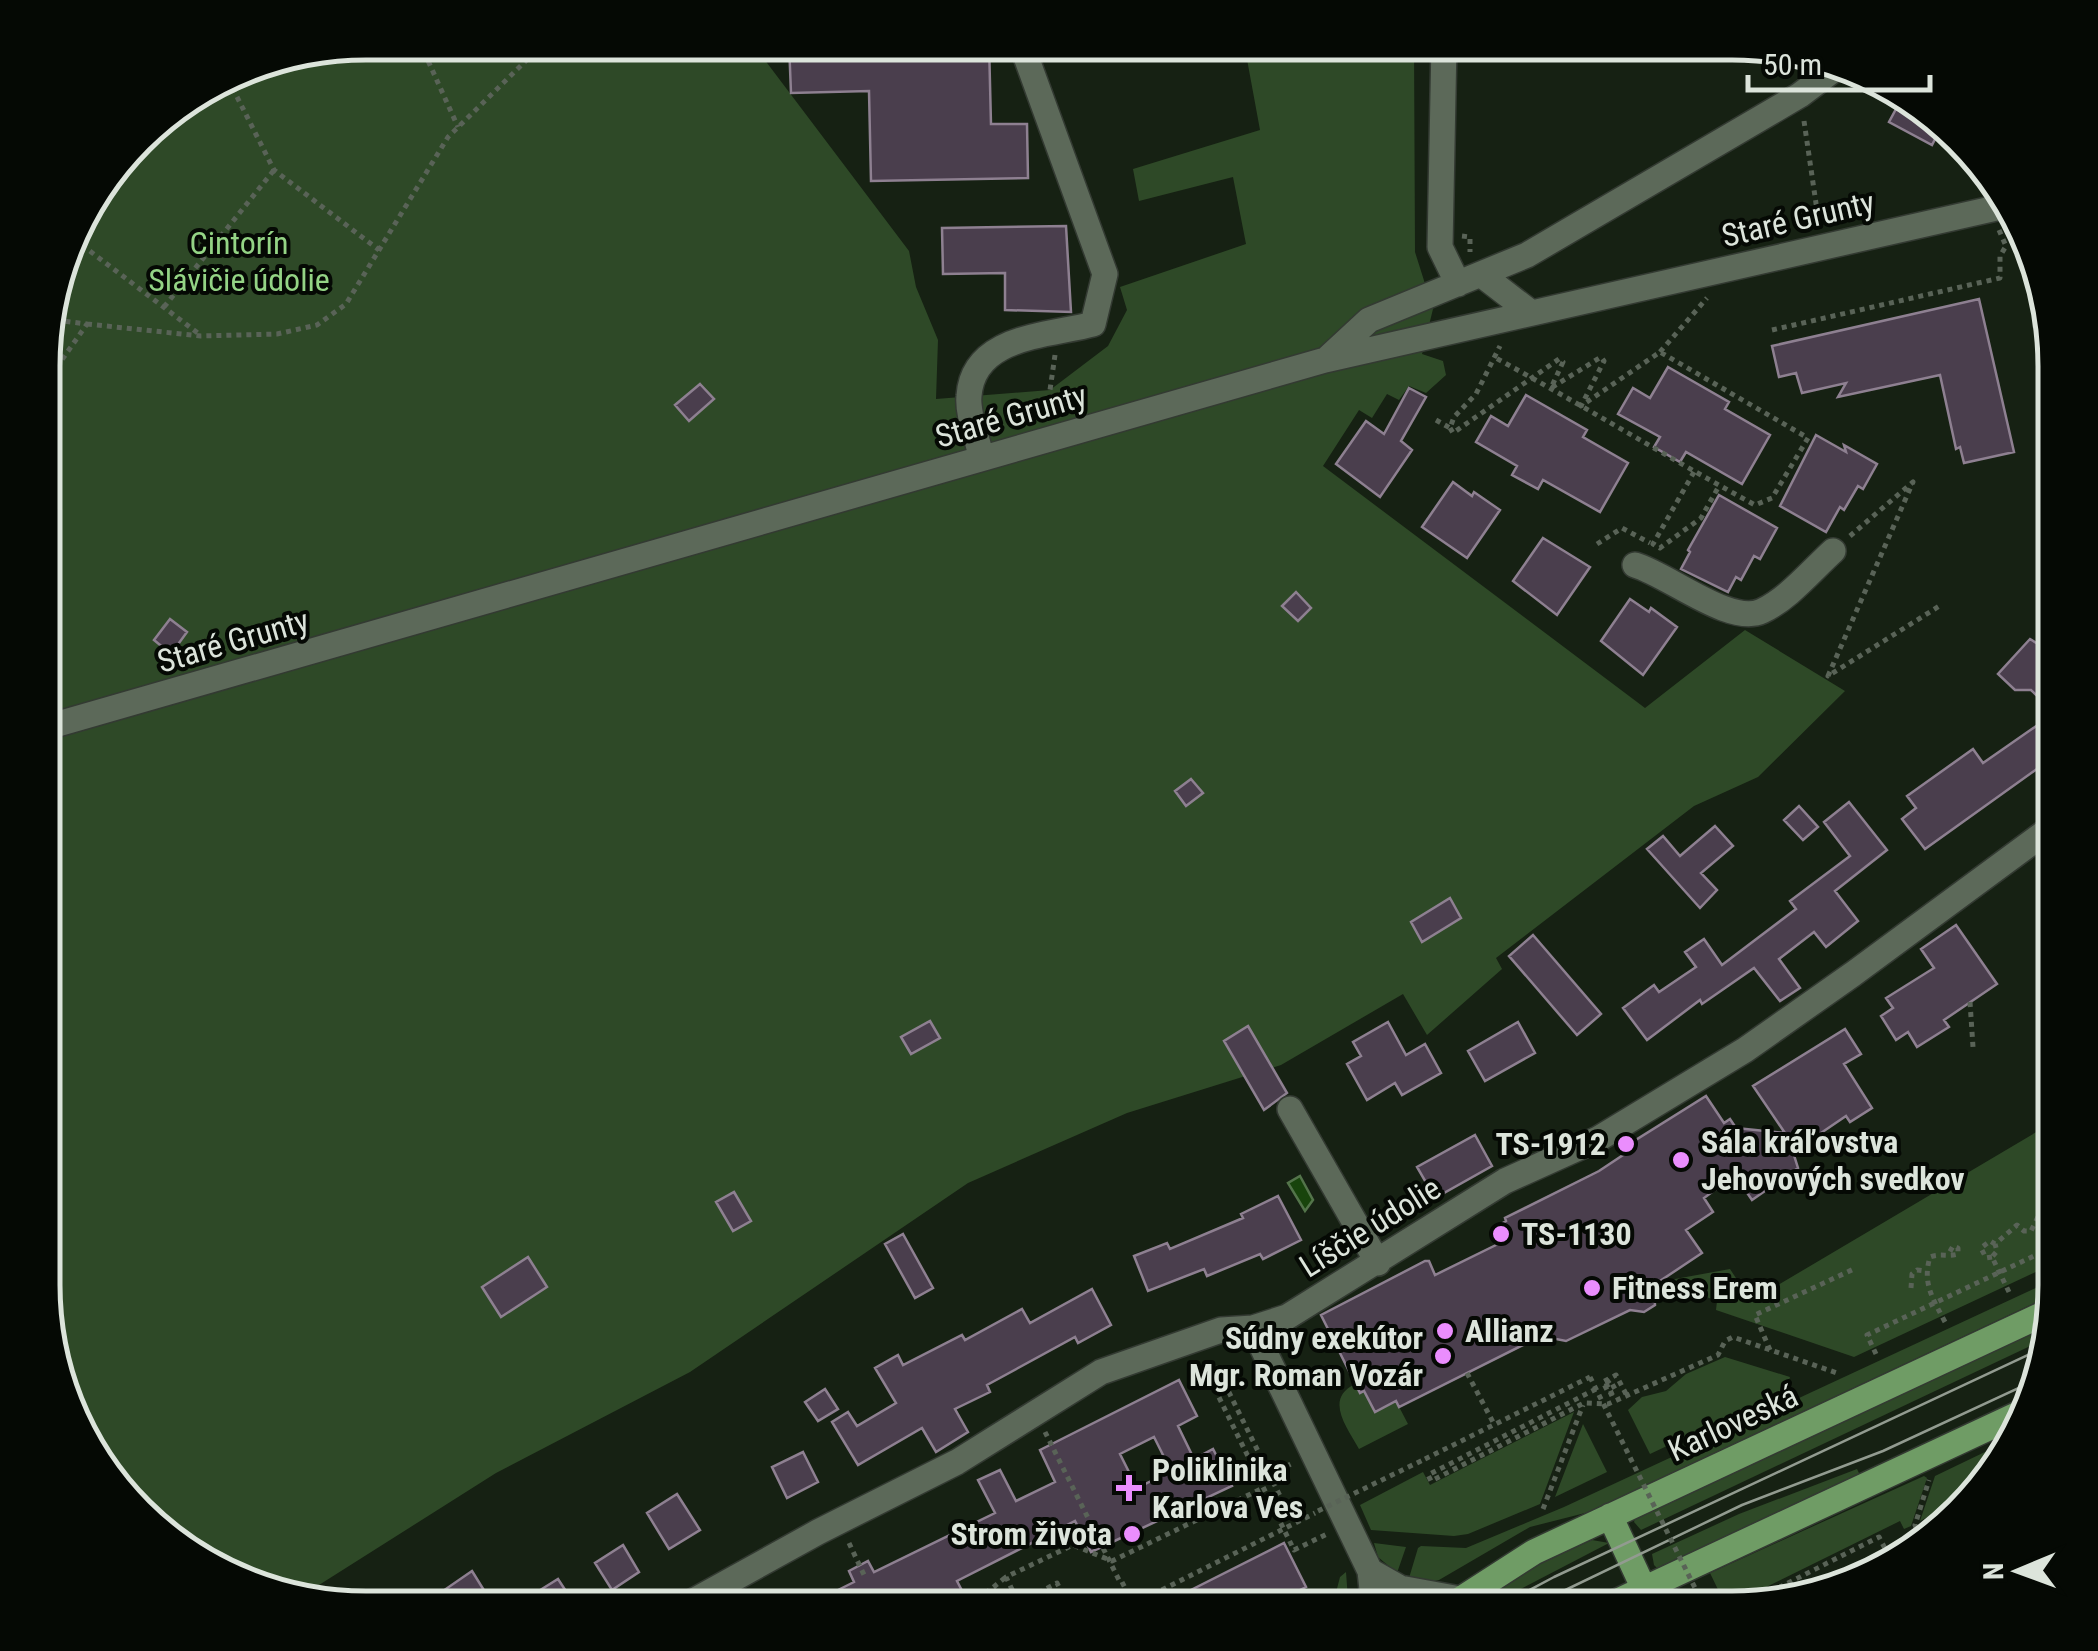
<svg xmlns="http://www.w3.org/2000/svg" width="2098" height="1651" font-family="'Roboto Condensed',sans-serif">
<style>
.green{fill:#2e4927}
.water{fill:#18440c;stroke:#53744a;stroke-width:2.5}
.building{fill:#4a3e4d;stroke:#8e8091;stroke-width:2.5;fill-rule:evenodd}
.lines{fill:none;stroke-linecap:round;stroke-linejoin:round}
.minor-casing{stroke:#333a32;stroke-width:28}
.major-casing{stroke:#333a32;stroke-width:28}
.path{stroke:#596357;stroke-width:5;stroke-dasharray:5 5;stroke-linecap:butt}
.minor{stroke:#5c6959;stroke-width:25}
.major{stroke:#6f9c65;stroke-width:25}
.tram{stroke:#929b90;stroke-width:2.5}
.path-bridge{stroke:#596357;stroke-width:5;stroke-dasharray:5 5;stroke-linecap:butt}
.poi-dot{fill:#ea8dfd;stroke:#050904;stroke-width:4}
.labels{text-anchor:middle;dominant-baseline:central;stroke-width:8;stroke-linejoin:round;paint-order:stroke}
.street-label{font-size:32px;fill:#dce4db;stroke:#050904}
.park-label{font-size:32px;fill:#94d485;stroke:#050904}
.poi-label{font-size:32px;font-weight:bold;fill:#dce4db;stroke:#050904;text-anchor:start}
.rim{fill:none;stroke:#dce4db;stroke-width:5}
</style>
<rect width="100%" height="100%" fill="#162113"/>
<!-- green -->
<path class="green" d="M366,43h386l157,208 7,36 22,53 -2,59 114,-9 58,-44 19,-36 -7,-23 126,-43 -13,-67 -94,24 -6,-32 127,-39 -16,-87h170l1,209 18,57 -11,45 21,7 3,14 -20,18 -17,-7 -10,14 -12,-6 -15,24 -13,-8 -36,56 322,242 100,-78 100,61 -87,86 -64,29 -198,152 6,11 -75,66 -24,-41 -122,71 -154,48 -159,70 -278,189 -194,101 -196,124 -58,-13 -90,-56 -76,-101 -33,-120 2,-984 41,-118 67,-83 109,-62z
M2055,1121v142l-201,94 -138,-47 1,-9 -53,-20 66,-12 21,32z
M2055,1279v12l-10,7 -456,214 -59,15 -91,53 -11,2 -19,-4 9,-30 3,-2 45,2 98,-41z
M2051,1324l-4,14 -406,192 -7,-8 1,-3z
M1725,1357l65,20 -4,13 -136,64 -22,-44 14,-13 24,-6 20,-17z
M1355,1384l4,9 5,-2 32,10 12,23 -49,25c-12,-22 -35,-50 -4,-65z
M1574,1412l-34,92 -72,30 -14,2 -83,-6 -11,-25 63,-33 7,13z
M1583,1424l24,48 -52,25z
M1989,1450l9,12 -18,28 -60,31 15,-45z
M1857,1469l3,6 -202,94 -4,-4 -2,-11 87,-40z
M1924,1476l3,2 -16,48 -7,3 -4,-8 -152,75 -23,8 -15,-31z
M1592,1540l17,3 -125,65h-16l77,-47z
M1374,1543l32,4 -9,26 -19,-16z
M1346,1572l2,27h5l-1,9h-20l8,-31z"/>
<!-- water -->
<path class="water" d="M1300,1176l13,24 -8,11 -17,-28z"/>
<!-- building -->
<path class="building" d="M789,43h200l2,81h36l1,54 -157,3 -2,-90 -78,2z
M1903,96l41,26 -12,23 -43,-23z
M1066,226l5,86 -66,-2v-37l-62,1 -1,-46z
M1979,299l35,153 -50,11 -4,-16 -4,2 -16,-74 -102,22 8,-14 -44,10 -6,-20 -17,4 -7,-31z
M1668,367l61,35 -4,7 45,26 -28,49 -56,-32 -6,10 -26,-15 6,-10 -42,-23 15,-26 17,10z
M700,384l14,15 -25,22 -14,-16z
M1409,388l17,9 -25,44 11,9 -32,47 -44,-33 30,-43 18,13z
M1526,395l61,35 -4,7 45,26 -28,49 -57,-32 -5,9 -26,-14 5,-9 -41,-24 15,-26 17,10z
M1816,435l30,17 -2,-7 33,19 -14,25 -5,-3 -14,24 -4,-3 -14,25 -46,-26z
M1453,482l19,14 2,-4 26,18 -33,48 -45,-31z
M1719,495l58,33 -17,31 -6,-3 -13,24 -5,-3 -8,15 -47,-23 9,-17 -2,-2z
M1543,538l47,29 -33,48 -44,-34z
M1296,592l15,16 -13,13 -16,-15z
M1630,599l19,13 2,-4 26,19 -34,48 -42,-34z
M170,619l17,13 -16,22 -17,-14z
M2030,639l25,16v101l-130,93 -23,-30 14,-11 -9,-12 66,-47 10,14 72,-50 -24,-23h-16l-17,-16z
M1191,779l12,14 -17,13 -11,-15z
M1849,802l38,48 -52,41 23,30 -32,26 -12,-15 -35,27 21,29 -20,13 -26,-33 -52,36 -2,-4 -53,40 -24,-32 31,-23 5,7 37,-25 -11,-15 19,-13 18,26 74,-56 -6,-8 60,-45 -26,-34z
M1799,806l19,21 -15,13 -19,-20z
M1715,826l18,20 -32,27 16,17 -17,18 -53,-59 16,-13 17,20z
M1450,898l11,20 -39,24 -11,-20z
M1956,925l41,59 -53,36 5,7 -32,20 -9,-15 -12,8 -15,-24 12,-8 -7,-10 48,-30 -13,-19z
M1533,935l68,79 -24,21 -68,-79z
M930,1021l10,17 -29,16 -10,-17z
M1388,1022l18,33 19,-11 16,29 -39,22 -7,-12 -28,17 -20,-36 14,-8 -8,-14z
M1518,1022l17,31 -50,28 -17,-30z
M1248,1026l39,67 -23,17 -40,-69z
M1845,1029l16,25 -17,10 28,44 -22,14 -4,-6 -53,36 5,16 -46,32 -17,-25 -31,23 9,14 -27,18 16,23 -48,32 1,20 -11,7 -14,-2 -64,31 -25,-5 -142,71 -3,-6 -21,11 -11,-21 -4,2 -39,-78 104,-54h4l6,14 65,-32 -7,-14 13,-8 -1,-3 94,-47 27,-18 -3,-5 83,-52 18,27 6,-4 6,9 49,5 -32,-47z
M1475,1135l17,31 -57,32 -18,-31z
M734,1192l17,29 -18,10 -17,-29z
M1278,1196l23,44 -38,19 -3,-5 -53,22 -3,-7 -56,22 -14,-35 33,-13 3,6 73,-31 -2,-4z
M903,1234l30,54 -18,10 -30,-54z
M528,1257l19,30 -46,30 -19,-30z
M1092,1289l19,36 -33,18 -3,-6 -88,48 3,7 -35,17 13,23 -32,20 -14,-24 -64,37 -26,-43 16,-10 9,14 39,-23 -21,-35 23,-13 5,10 59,-30 3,5 57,-31 8,14z
M1179,1380l18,36 -19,10 16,33 19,-10 19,37 -141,66 -16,-31 -118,60 14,27h-169l52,-26 -5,-11 19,-10 6,11 121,-59 -17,-33 22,-10 16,31 39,-19 -15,-32zM1154,1437l17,34 -34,17 -17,-34z
M825,1389l13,20 -20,12 -13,-19z
M803,1452l15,30 -31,16 -15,-31z
M677,1494l23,36 -31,19 -22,-36z
M1284,1543l22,44 -43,21h-67l-9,-16z
M623,1545l16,27 -27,18 -17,-27z
M472,1571l23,37h-46l-9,-15z
M558,1579l19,29h-66l26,-16z"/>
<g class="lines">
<defs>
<path id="minor" d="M1444,43l-4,204 18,37
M1482,275l48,37
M1329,357l40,-37 158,-65 273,-160 41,-31
M981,457c-3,-18 -14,-43 -12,-61 4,-61 80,-60 124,-72l12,-50 -84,-231
M1635,565c34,10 95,61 127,46 26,-12 49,-40 71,-60
M44,728l1281,-368 680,-154
M1290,1109l88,154
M1253,1328l117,243 4,37
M1370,1571l30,17 60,11
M681,1608l137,-76 139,-70 144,-90 120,-42 32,-2 34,-11 218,-136 93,-42 147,-89 108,-76 202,-149"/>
<path id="major" d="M1610,1516l34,73
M1447,1608l87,-56 520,-243
M1603,1608l428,-200"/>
</defs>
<!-- minor casing -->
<use href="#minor" class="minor-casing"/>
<!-- major casing -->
<use href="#major" class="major-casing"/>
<!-- path -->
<path class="path" d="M420,43l38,84
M228,79l46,91 105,80
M1804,121l15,103
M1462,236l8,1v15
M74,239l125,95
M164,307l110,-137
M87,324l114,12 76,-2 40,-9 29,-21 102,-167 96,-94
M1772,330l228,-52v-22l6,-10 -7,-16
M1660,352l47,-54
M1055,355l-5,35 7,22
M45,384l42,-60 -24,-3 -15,-7
M1436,420l14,8 4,-11 22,-23 24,-48
M1450,428l3,5 106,-74 4,3 -12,26 50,-31 3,4 -23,45 79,-54 148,86 -36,60 -17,7c-88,-48 -173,-100 -261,-148
M1694,472l-41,72 7,4 41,-30 18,-32
M1850,536l63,-54 -85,194 113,-71
M1597,544l25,-16 28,15
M1970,1002l3,45
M2055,1206l-4,-5 4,-13
M2038,1224l17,-1
M1992,1257l-6,1 -5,-10 9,-7 5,3
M1911,1288l1,-14 5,-4 8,1
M2009,1292l-17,-35 5,-6 -2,-7 22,-19 7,6h7l8,-16 9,-6 7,1
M1945,1322c-12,-23 -23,-39 -15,-65 10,-4 18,0 28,-3v-6l-5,-2 -5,9
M1770,1350l-15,-35 101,-47
M1876,1354l-9,-19 188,-89
M1467,1373l27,51
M1606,1383l4,-3 6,11 -7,3 -6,-12 13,-7 10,19
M1596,1389l-168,86 3,6 153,-78 24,1 110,-49 7,-14 8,-4 104,36
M1045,1432l75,150
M1425,1459l165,-82
M1268,1475l25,-12
M1284,1504l-67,-136 -10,5 87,177 33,-16
M1543,1509l40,-104
M1920,1538l-5,-13 14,-45
M849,1543l16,34
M1073,1545l10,-8
M1122,1582l11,22
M1780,1587l5,11
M1038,1593l19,-10 5,10 -21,12 2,3
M1275,1602l3,6
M1766,1602l6,-11 107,-54 10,19 23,-12
M970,1606l36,-29
M1126,1608l189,-95"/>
<!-- minor -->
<use href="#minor" class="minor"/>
<!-- major -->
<use href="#major" class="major"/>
<!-- tram -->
<path class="tram" d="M1496,1608l58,-31 491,-230
M1528,1608l214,-103 141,-54 155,-72"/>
<!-- path-bridge -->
<path class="path-bridge" d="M1590,1377l115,231
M1606,1383l6,13
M1318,1511l107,-52
M1021,1608l-15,-31 67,-32 39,16 151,-73"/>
</g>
<!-- markers -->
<g class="poi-dot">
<circle cx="1626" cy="1144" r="10"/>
<circle cx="1681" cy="1160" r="10"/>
<circle cx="1501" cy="1234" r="10"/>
<circle cx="1592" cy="1288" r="10"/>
<circle cx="1445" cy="1331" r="10"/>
<circle cx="1443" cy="1356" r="10"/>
<path d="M1124 1473h10v10h10v10h-10v10h-10v-10h-10v-10h10z"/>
<circle cx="1132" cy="1534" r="10"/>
</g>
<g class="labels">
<!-- street labels -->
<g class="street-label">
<text transform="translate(1798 219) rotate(-13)">Staré Grunty</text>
<text transform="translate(1011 416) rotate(-16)">Staré Grunty</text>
<text transform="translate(233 641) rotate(-16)">Staré Grunty</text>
<text transform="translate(1370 1227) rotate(-32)">Líščie údolie</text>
<text transform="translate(1733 1423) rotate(-25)">Karloveská</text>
</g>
<!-- park labels -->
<g class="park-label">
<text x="239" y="243">Cintorín<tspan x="239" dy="37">Slávičie údolie</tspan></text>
</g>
<!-- poi labels -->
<g class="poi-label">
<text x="1701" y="1142">Sála kráľovstva<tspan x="1701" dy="37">Jehovových svedkov</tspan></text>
<text x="1606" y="1144" text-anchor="end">TS-1912</text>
<text x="1521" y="1234">TS-1130</text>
<text x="1612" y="1288">Fitness Erem</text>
<text x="1465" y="1331">Allianz</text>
<text x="1423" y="1338" text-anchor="end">Súdny exekútor<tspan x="1423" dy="37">Mgr. Roman Vozár</tspan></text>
<text x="1152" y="1470">Poliklinika<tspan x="1152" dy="37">Karlova Ves</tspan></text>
<text x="1112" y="1534" text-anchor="end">Strom života</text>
</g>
</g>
<!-- crop -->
<path d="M0 0H2098V1651H0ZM366 60H1732A306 306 0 0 1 2038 366V1285A306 306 0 0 1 1732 1591H366A306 306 0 0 1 60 1285V366A306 306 0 0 1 366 60Z" fill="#050904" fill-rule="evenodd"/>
<path class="rim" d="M366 60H1732A306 306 0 0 1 2038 366V1285A306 306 0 0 1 1732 1591H366A306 306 0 0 1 60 1285V366A306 306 0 0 1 366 60Z"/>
<!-- north arrow -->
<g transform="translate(2018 1571) rotate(269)" stroke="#050904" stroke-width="8" paint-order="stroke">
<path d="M0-8L18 38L0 25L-18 38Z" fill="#dce4db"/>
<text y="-15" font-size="28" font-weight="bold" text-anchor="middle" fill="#dce4db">N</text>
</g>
<!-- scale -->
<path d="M1748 75v15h182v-15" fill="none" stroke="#dce4db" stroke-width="5"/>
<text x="1763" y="75" font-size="30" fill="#dce4db" stroke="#050904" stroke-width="8" paint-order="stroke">50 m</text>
</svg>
